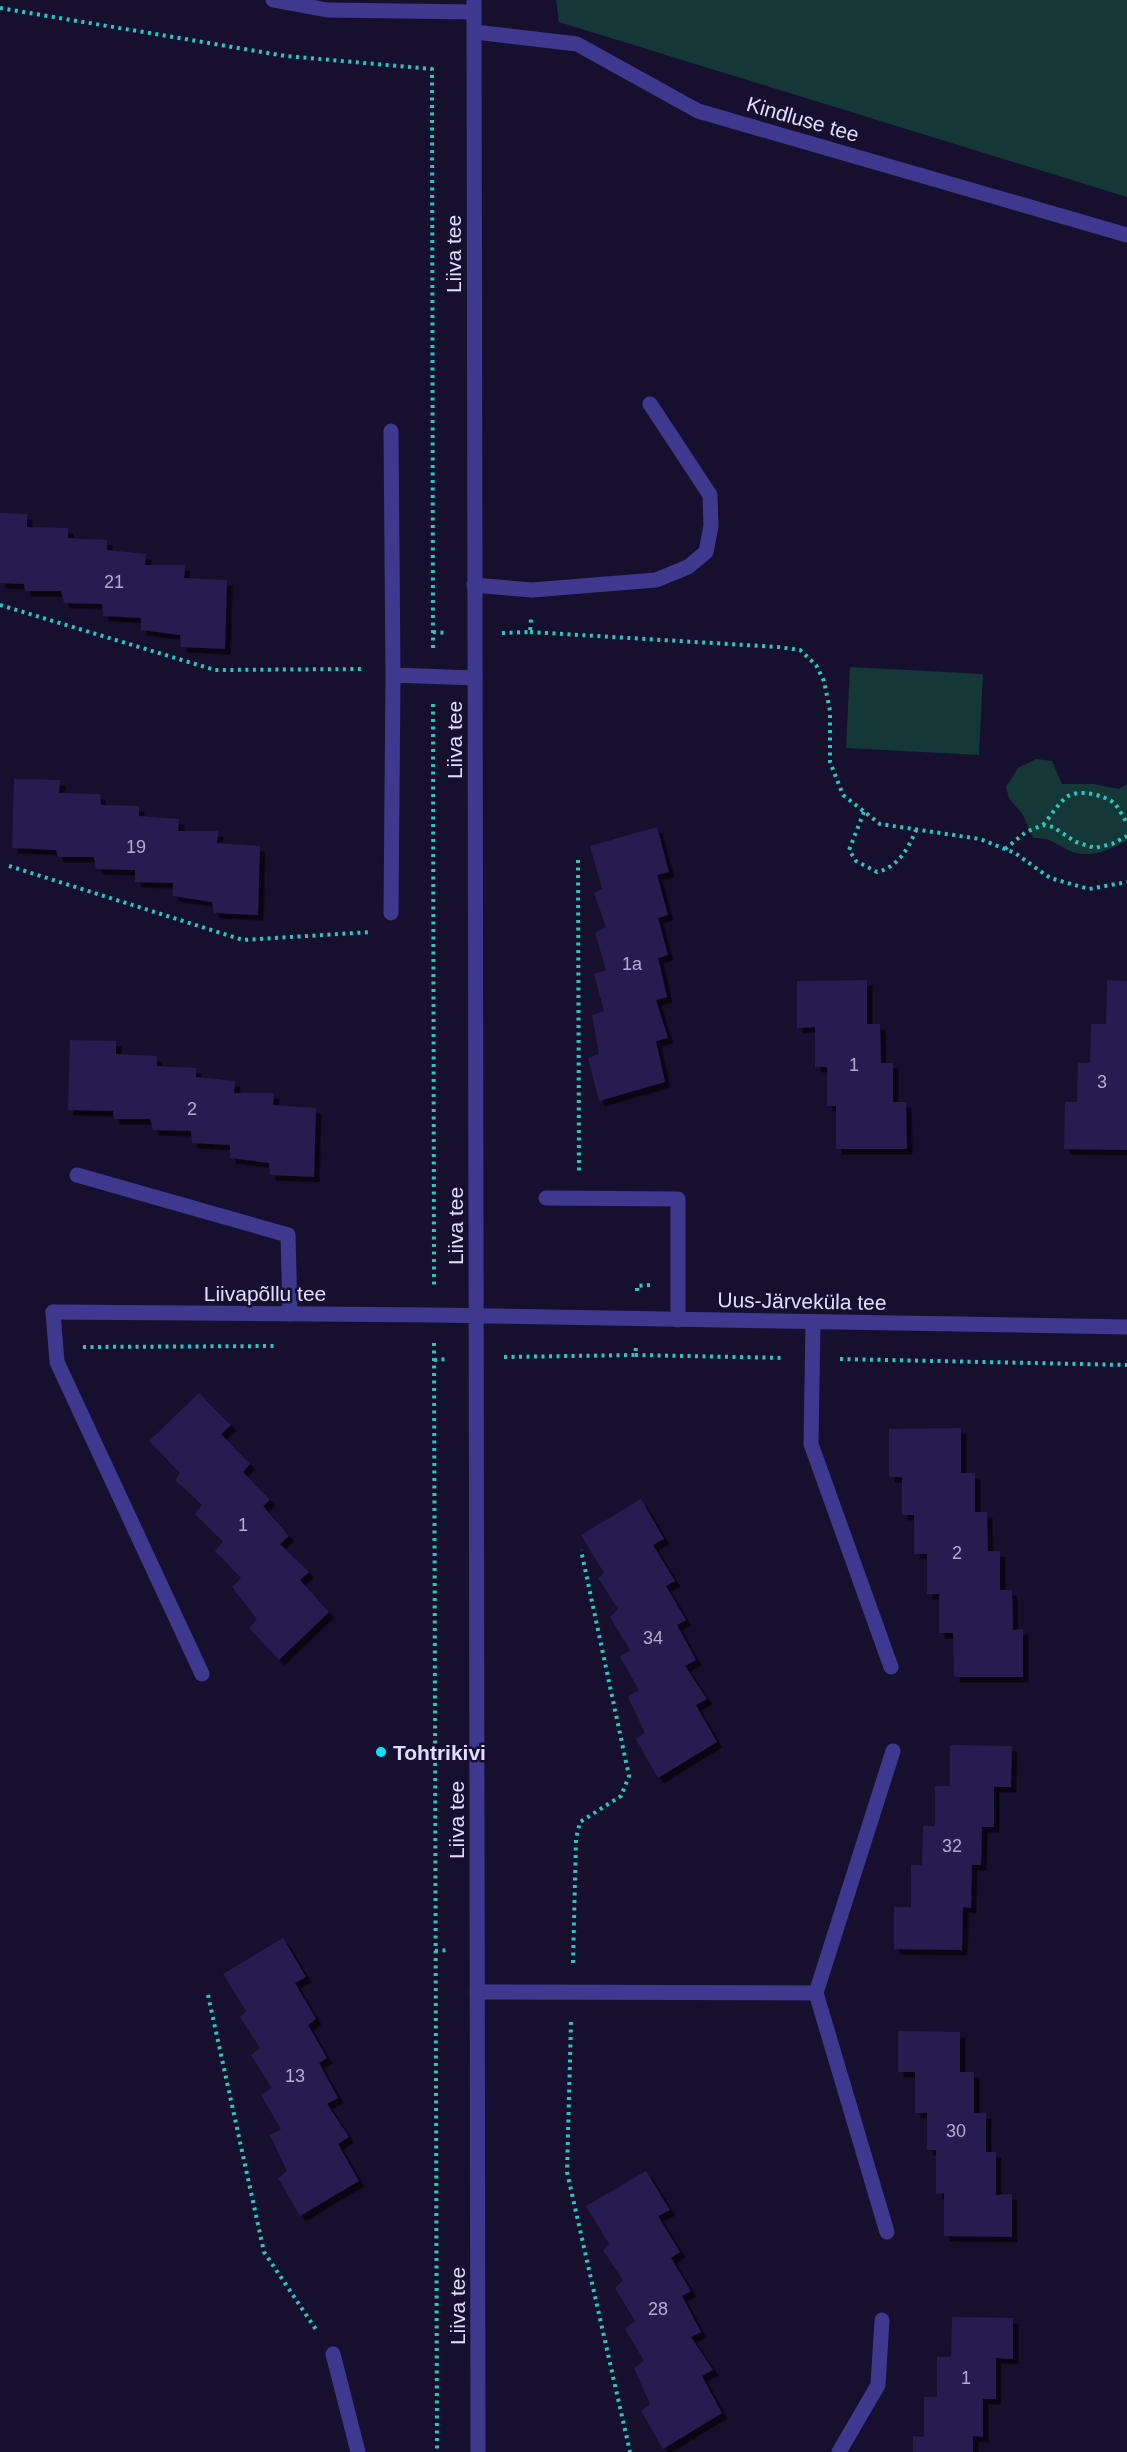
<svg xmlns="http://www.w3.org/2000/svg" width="1127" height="2452" font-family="Arial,sans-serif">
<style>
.green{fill:#133837}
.building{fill:#271b50;filter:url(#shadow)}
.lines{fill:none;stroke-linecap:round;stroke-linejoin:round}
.path{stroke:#2ac6bf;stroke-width:4;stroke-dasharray:3 4.5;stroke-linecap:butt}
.service{stroke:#3e398f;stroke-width:15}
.minor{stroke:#3e398f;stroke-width:15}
.poi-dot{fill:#09e2ff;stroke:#16102e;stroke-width:2}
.labels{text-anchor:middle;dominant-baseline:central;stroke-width:5;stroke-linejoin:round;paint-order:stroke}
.number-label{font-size:18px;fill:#b2acd3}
.street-label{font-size:21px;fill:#e1ddff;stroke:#16102e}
.poi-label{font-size:21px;font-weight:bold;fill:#e1ddff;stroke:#16102e;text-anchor:start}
</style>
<defs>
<filter id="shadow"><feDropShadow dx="5.5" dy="5.5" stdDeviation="0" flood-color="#0009"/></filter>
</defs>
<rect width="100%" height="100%" fill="#16102e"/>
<!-- green -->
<path class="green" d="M556,0h571v197l-568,-175z
M850,667l133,7 -4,81 -133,-7z
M1036,759l16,2 10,23h31l26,5 8,-5v57c-19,9 -38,19 -59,9 -13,-7 -19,-13 -35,-12l-10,-23 -14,-17 -3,-11 12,-19z"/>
<!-- building -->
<path class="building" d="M0,513l27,1v13l41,1v10l39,2v10l39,4 -1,11h40l-1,13 43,2 -2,69 -44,-2 -1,-12 -39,-5v-12l-38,-2 -1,-12 -38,-1 -3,-12h-36l-1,-7 -24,-1z
M14,779l46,1 -1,13 41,1 1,11 38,1v10l40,3 -1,12h40l-1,12 43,3 -2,69 -44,-2 -2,-11 -39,-6v-13l-38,-1v-12l-39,-1 -2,-12h-36l-2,-7 -44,-2z
M657,827l12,45 -12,3 11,40 -10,3 10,37 -10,3 9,39 -11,3 12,38 -12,3 9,41 -66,19 -11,-43 11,-4 -7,-39 12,-4 -10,-37 12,-4 -11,-37 11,-6 -12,-34 8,-4 -12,-43z
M867,980v44h13l1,39h12v39h13l1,47h-71v-43h-9v-39h-12v-40l-18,1v-47z
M1107,980l20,1v169l-63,-1 1,-47h12l1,-39h12l1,-39h15z
M70,1040l46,1v13l41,2v10l39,2v9l39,4 -1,12h40l-1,12 43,3 -2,69 -44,-2 -1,-12 -39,-5v-13l-38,-2 -1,-12 -38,-1 -3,-11h-36l-1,-8 -45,-1z
M199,1393l32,32 -10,9 29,30 -7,8 27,28 -7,6 26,30 -9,8 29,28 -9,8 29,32 -50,48 -30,-32 8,-9 -25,-32 9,-9 -26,-27 8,-9 -28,-28 7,-9 -27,-25 5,-7 -31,-32z
M961,1428v45h14v39h12l1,39h12v39h12l1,40 10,-1v48h-69l-1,-44h-14v-39h-12v-40h-13v-39h-12v-38h-13v-48z
M641,1499l23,40 -11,6 22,36 -9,5 20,34 -9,5 19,35 -11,6 22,33 -11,6 21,37 -59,36 -22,-39 9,-6 -17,-36 11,-7 -19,-33 10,-7 -20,-33 8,-8 -20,-31 6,-5 -23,-38z
M950,1745l62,1 -1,41h-17v40h-12l-1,38h-9l-1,43 -8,-1 -1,43 -68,-1v-42h17v-42h11l1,-39h12v-40h15z
M283,1938l23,39 -11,6 21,36 -8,6 19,33 -8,5 19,35 -11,6 22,33 -11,7 21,37 -59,35 -22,-38 9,-7 -17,-36 11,-6 -20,-34 11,-7 -21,-33 9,-7 -20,-31 6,-6 -23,-37z
M898,2031l62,1v40h14v41h12v39h10v43l16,-1v43l-68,-1v-43l-8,1v-44h-9v-37h-12v-41h-17z
M646,2171l24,39 -12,6 22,36 -9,6 20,33 -9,5 19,36 -10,5 22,33 -11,6 20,37 -59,36 -22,-38 9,-7 -16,-36 10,-7 -19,-32 10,-8 -20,-33 8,-8 -20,-30 6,-6 -23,-38z
M952,2317l61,1v41l-17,-1v41h-13v38l-10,-1v16h-60v-16l11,1v-40h13v-40h14z"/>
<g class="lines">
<!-- path -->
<path class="path" d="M0,8l286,48 146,13 1,579
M0,605l215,65 150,-1
M433,632l14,1
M530,632l248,15 22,3 16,15 8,16 6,30v51l13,33 37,29 100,15 35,14 35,25 39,11 38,-7
M502,633l28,-1 1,-13
M433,704l1,583
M864,812l-15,38 7,11 21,11c21,-5 31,-23 39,-42
M1043,825c8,-9 15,-22 25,-29 12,-7 36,-1 46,7 5,5 9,14 13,20
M1005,849l21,-17 17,-7 10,2 23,15 19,6 17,-4 15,-8
M578,860l1,311
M9,866l234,74 128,-8
M637,1291v-5l14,-1
M434,1343l3,1109
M83,1347l194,-1
M635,1355l150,3
M504,1357l131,-2 1,-8
M840,1359l287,6
M434,1360l14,-1
M435,1951l14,-1
M573,1963l3,-124 4,-17 41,-26 8,-20 -48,-226
M208,1995l56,257 53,79
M571,2022l-4,150 63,280"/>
<!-- service -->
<path class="service" d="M391,431l2,244
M474,585l58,5 124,-10 32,-13 18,-15 5,-26 -1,-31 -60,-91
M391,913l2,-238 82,3
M77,1175l211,60 2,79
M546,1198l132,1v121
M53,1312l4,50 145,312
M813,1322l-2,122 80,223
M477,1992l339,1 71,239
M816,1993l77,-242
M333,2354l25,98
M839,2452l39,-67 4,-65"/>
<!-- minor -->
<path class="minor" d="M273,0l54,10 147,2
M474,0l4,2452
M475,32l102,12 121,67 429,124
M53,1312l381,3 693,12"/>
</g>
<!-- markers -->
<circle class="poi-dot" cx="381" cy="1752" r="6"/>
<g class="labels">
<!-- number labels -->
<g class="number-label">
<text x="114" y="582">21</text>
<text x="136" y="847">19</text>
<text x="632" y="964">1a</text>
<text x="854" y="1065">1</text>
<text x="1102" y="1082">3</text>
<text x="192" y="1109">2</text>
<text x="243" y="1525">1</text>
<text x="957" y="1553">2</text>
<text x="653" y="1638">34</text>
<text x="952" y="1846">32</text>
<text x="295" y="2076">13</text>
<text x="956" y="2131">30</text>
<text x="658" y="2309">28</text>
<text x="966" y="2378">1</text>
</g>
<!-- street labels -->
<g class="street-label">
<text transform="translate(803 119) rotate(16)">Kindluse tee</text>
<text transform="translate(453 254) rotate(-90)">Liiva tee</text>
<text transform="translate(454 740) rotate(-90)">Liiva tee</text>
<text transform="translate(455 1226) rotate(-90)">Liiva tee</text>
<text x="265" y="1293">Liivapõllu tee</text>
<text transform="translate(802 1301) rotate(1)">Uus-Järveküla tee</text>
<text transform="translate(456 1820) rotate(-90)">Liiva tee</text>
<text transform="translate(457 2306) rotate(-90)">Liiva tee</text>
</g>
<!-- poi labels -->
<g class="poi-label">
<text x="393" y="1752">Tohtrikivi</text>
</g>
</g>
</svg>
